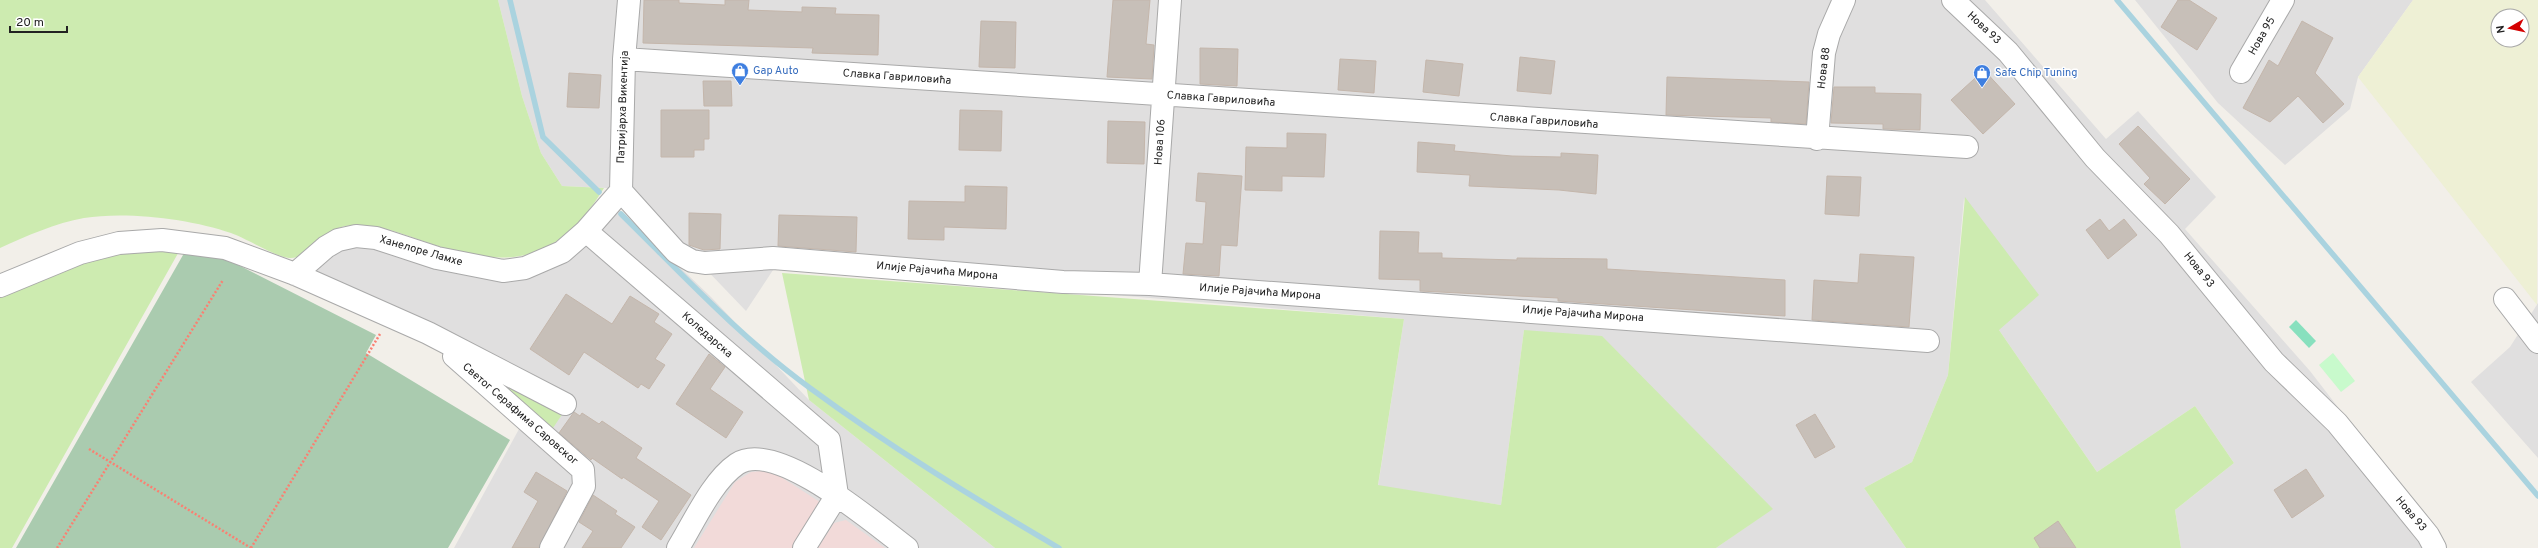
<svg xmlns="http://www.w3.org/2000/svg" width="2538" height="548" font-family="Overpass,sans-serif">
<style>
.residential{fill:#e0dfdf}
.commercial{fill:#f2dad9}
.farmland{fill:#eef0d5;fill-rule:evenodd}
.grass{fill:#cdebb0}
.cemetery{fill:#aacbaf}
.park{fill:#c8facc}
.pitch{fill:#88e0be}
.lines{fill:none;stroke-linecap:round;stroke-linejoin:round}
.stream{stroke:#aad3df;stroke-width:5.5}
.building{fill:#c7bfb8;stroke:#c4b6ab}
.minor-casing{stroke:#a9a9a9;stroke-width:24}
.path{stroke:#fa8072;stroke-width:2.5;stroke-dasharray:2 2;stroke-linecap:butt}
.minor{stroke:#fff;stroke-width:22}
.labels{text-anchor:middle;dominant-baseline:central;stroke-width:3;stroke-linejoin:round;paint-order:stroke}
.street-label{font-size:11px;fill:#222;stroke:#fff}
.shop-label{font-size:11px;fill:#366cbe;stroke:#fff;text-anchor:start}
</style>
<rect width="100%" height="100%" fill="#f2efe9"/>
<!-- residential -->
<path class="residential" d="M498,0h1487l121,139 32,-28 78,86 -31,32 125,142 137,177h-266l-6,-38 59,-47 -39,-57 -98,66 -98,-142 -35,-132 -16,177 -36,87 -48,26 42,60h-190l56,-39 -248,-179 -23,175 -123,-19 26,-167 -629,-52 -29,44 -117,-122 -67,-3 -21,-33 -19,-57z
M2135,0h278l-55,77 -8,32 -65,56 -67,-62z
M619,209l92,88 98,103 186,148h-541l65,-119 8,-20 -94,-83 -121,-53 33,-26 44,2 85,28 49,2 38,-17 30,-19z
M2538,303v155l-67,-76 39,-35z"/>
<!-- commercial -->
<path class="commercial" d="M770,470l53,34 -28,44h-101l41,-66 16,-10z
M846,520l39,28h-67l16,-25z"/>
<!-- farmland -->
<path class="farmland" d="M2413,0h125l-1,305 -179,-228zM2498,16h24v24h-24z"/>
<!-- grass -->
<path class="grass" d="M0,0h498l24,96 19,57 21,33 42,2c-47,77 -97,82 -178,54 -25,-9 -53,-20 -81,-16 -19,3 -38,34 -56,32 -12,-1 -44,-20 -58,-25 -40,-14 -105,-22 -147,-15 -28,5 -58,18 -84,30z
M1965,197l74,98 -40,35 98,142 98,-66 39,57 -59,47 6,38h-275l-42,-60 48,-26 36,-87z
M181,248l-169,300h-12v-250l39,-20 79,-27z
M782,273l622,46 -26,166 123,20 23,-175 78,6 171,173 -57,39h-721l-186,-148z
M461,355l104,55 -14,21z"/>
<!-- cemetery -->
<path class="cemetery" d="M191,241l185,94 -10,18 144,87 -62,108h-432z"/>
<!-- park -->
<path class="park" d="M2333,353l22,28 -14,11 -22,-27z"/>
<!-- pitch -->
<path class="pitch" d="M2296,320l20,21 -7,7 -20,-21z"/>
<g class="lines">
<!-- stream -->
<path class="stream" d="M510,0l33,137 56,55
M2117,0l421,496
M621,214c61,60 120,124 189,174 80,59 164,110 249,160"/>
</g>
<!-- building -->
<path class="building" d="M644,0h35v3l46,2v-5h24l-1,10 54,2v-5l34,1 -1,6 44,1 -1,40 -66,-2 1,-5 -170,-5z
M1113,0h37l-4,44 8,1 -2,34 -45,-2z
M2178,0h11l28,18 -20,32 -36,-23z
M981,21l35,1 -1,46 -36,-1z
M2302,21l31,17 -18,35 29,31 -21,19 -25,-27 -28,26 -27,-14 26,-48 9,6z
M1200,48l38,1 -1,37 -37,-2z
M1520,57l35,4 -4,33 -34,-3z
M1340,59l36,2 -2,32 -36,-3z
M1426,60l37,4 -4,32 -36,-4z
M1984,70l31,34 -32,30 -32,-34z
M569,73l32,2 -2,33 -32,-1z
M1667,77l142,5 -3,42 -35,-2v-4l-105,-3z
M703,81h28l1,25h-28z
M1834,87h41v6l46,1 -1,36 -37,-1v-5l-52,-1z
M661,110h48v29h-5v11h-10v7h-33z
M960,110l42,1 -1,40 -42,-1z
M1108,121l37,1 -1,42 -37,-1z
M2138,126l52,53 -25,25 -21,-20 6,-6 -31,-34z
M1287,133l39,1 -2,43 -42,-1v15l-37,-1 1,-43 41,1z
M1418,142l37,3 -1,6 58,5 49,1v-4l37,2 -2,39 -37,-4 -90,-4 1,-11 -53,-3z
M1198,173l44,3 -5,70 -16,-1 -2,31 -36,-2 3,-31 17,1 3,-42 -10,-1z
M1827,176l34,1 -2,39 -34,-2z
M965,186l42,1 -1,42 -62,-2v13l-36,-1 1,-38 56,1z
M689,213l32,1 -1,35 -16,1 -15,-5z
M779,215l78,2 -1,35 -78,-6z
M2100,219l9,12 15,-12 13,16 -29,24 -22,-29z
M1380,231l39,1 -1,21h24v5l75,2v-2l90,1v10l178,11v36l-227,-15v-3l-138,-7v-11l-41,-1z
M1860,254l54,3 -5,70 -97,-7 2,-40 44,3z
M566,294l46,30 18,-28 29,18 -5,8 18,12 -17,25 10,6 -16,24 -8,-5 -3,4 -54,-36 -15,23 -39,-26z
M709,354l16,13 -15,22 33,23 -17,26 -50,-34z
M574,412l6,4 2,-3 17,11 3,-3 40,27 -6,10 55,37 -30,45 -19,-13 17,-26 -36,-24 -1,2 -30,-21 -1,2 -32,-27z
M1815,414l20,33 -20,11 -19,-33z
M2306,469l18,27 -32,22 -18,-28z
M536,472l31,19 -28,57h-27l26,-47 -14,-9z
M593,495l24,16 -2,3 20,13 -14,21h-39l11,-17 -14,-9z
M2058,521l18,27h-36l-6,-10z"/>
<g class="lines">
<defs>
<path id="minor" d="M1953,0l55,52 87,106 74,76 105,128 63,61 91,112 7,13
M624,59l1343,88
M2241,72l42,-72
M1817,139l7,-86 5,-19 15,-34
M621,191l55,61 16,9 13,2 68,-5 290,24 87,2 778,57
M586,231l243,209
M295,274l31,-27 12,-7 18,-4 20,2 61,20 66,13 22,-3 37,-16 24,-21 35,-40 3,-132 5,-59
M1150,284l20,-284
M0,286l80,-33 39,-10 43,-3 63,8 70,26 133,59 137,71
M2505,299l33,43
M454,356l129,114 1,16 -33,62
M678,548c16,-26 34,-67 59,-84 39,-26 138,60 170,84
M804,548l33,-53 -8,-55"/>
</defs>
<!-- minor casing -->
<use href="#minor" class="minor-casing"/>
<!-- path -->
<path class="path" d="M89,449l162,99
M57,548l166,-268
M251,548l129,-214"/>
<!-- minor -->
<use href="#minor" class="minor"/>
</g>
<!-- icons -->
<defs>
<symbol id="shop-pin" viewBox="-11 -11 22 30"><path d="M0 17L-7.5 6A9.5 9.5 0 1 1 7.5 6Z" fill="#3f7fe0" stroke="#fff"/><path d="M-5-2.5h2.3a2.7 3.5 0 0 1 5.4 0H5L5.5 6h-11ZM-1.5-2.5h3a1.5 2.3 0 0 0-3 0Z" fill="#fff"/></symbol>
</defs>
<g fill-rule="evenodd">
<use href="#shop-pin" x="730" y="61" width="20" height="27"/>
<use href="#shop-pin" x="1972" y="63" width="20" height="27"/>
</g>
<g class="labels">
<!-- street labels -->
<g class="street-label">
<text transform="translate(1984 28) rotate(43)">Нова 93</text>
<text transform="translate(2262 36) rotate(-60)">Нова 95</text>
<text transform="translate(1824 68) rotate(-83)">Нова 88</text>
<text transform="translate(897 77) rotate(4)">Славка Гавриловића</text>
<text transform="translate(1221 99) rotate(4)">Славка Гавриловића</text>
<text transform="translate(623 107) rotate(-88)">Патријарха Викентија</text>
<text transform="translate(1544 121) rotate(4)">Славка Гавриловића</text>
<text transform="translate(1160 142) rotate(-86)">Нова 106</text>
<text transform="translate(421 251) rotate(16)">Ханелоре Ламхе</text>
<text transform="translate(2199 270) rotate(51)">Нова 93</text>
<text transform="translate(937 271) rotate(5)">Илије Рајачића Мирона</text>
<text transform="translate(1260 292) rotate(4)">Илије Рајачића Мирона</text>
<text transform="translate(1583 314) rotate(4)">Илије Рајачића Мирона</text>
<text transform="translate(707 335) rotate(41)">Коледарска</text>
<text transform="translate(520 414) rotate(41)">Светог Серафима Саровског</text>
<text transform="translate(2411 514) rotate(50)">Нова 93</text>
</g>
<!-- shop labels -->
<g class="shop-label">
<text x="753" y="71">Gap Auto</text>
<text x="1995" y="73">Safe Chip Tuning</text>
</g>
</g>
<!-- north arrow -->
<g transform="translate(2510 28) rotate(261)"><circle r="19" fill="#ffffff" stroke="#a7a7a7"/>
<path d="M0-3L7 15L0 10L-7 15Z" fill="#d40000"/>
<text y="-6" font-size="11" font-weight="bold" text-anchor="middle" fill="#222222">N</text>
</g>
<!-- scale -->
<path d="M10 26v6h57v-6" fill="none" stroke="#222222" stroke-width="2"/>
<text x="16" y="26" font-size="12" fill="#222222" stroke="#ffffff" stroke-width="3" paint-order="stroke">20 m</text>
</svg>
